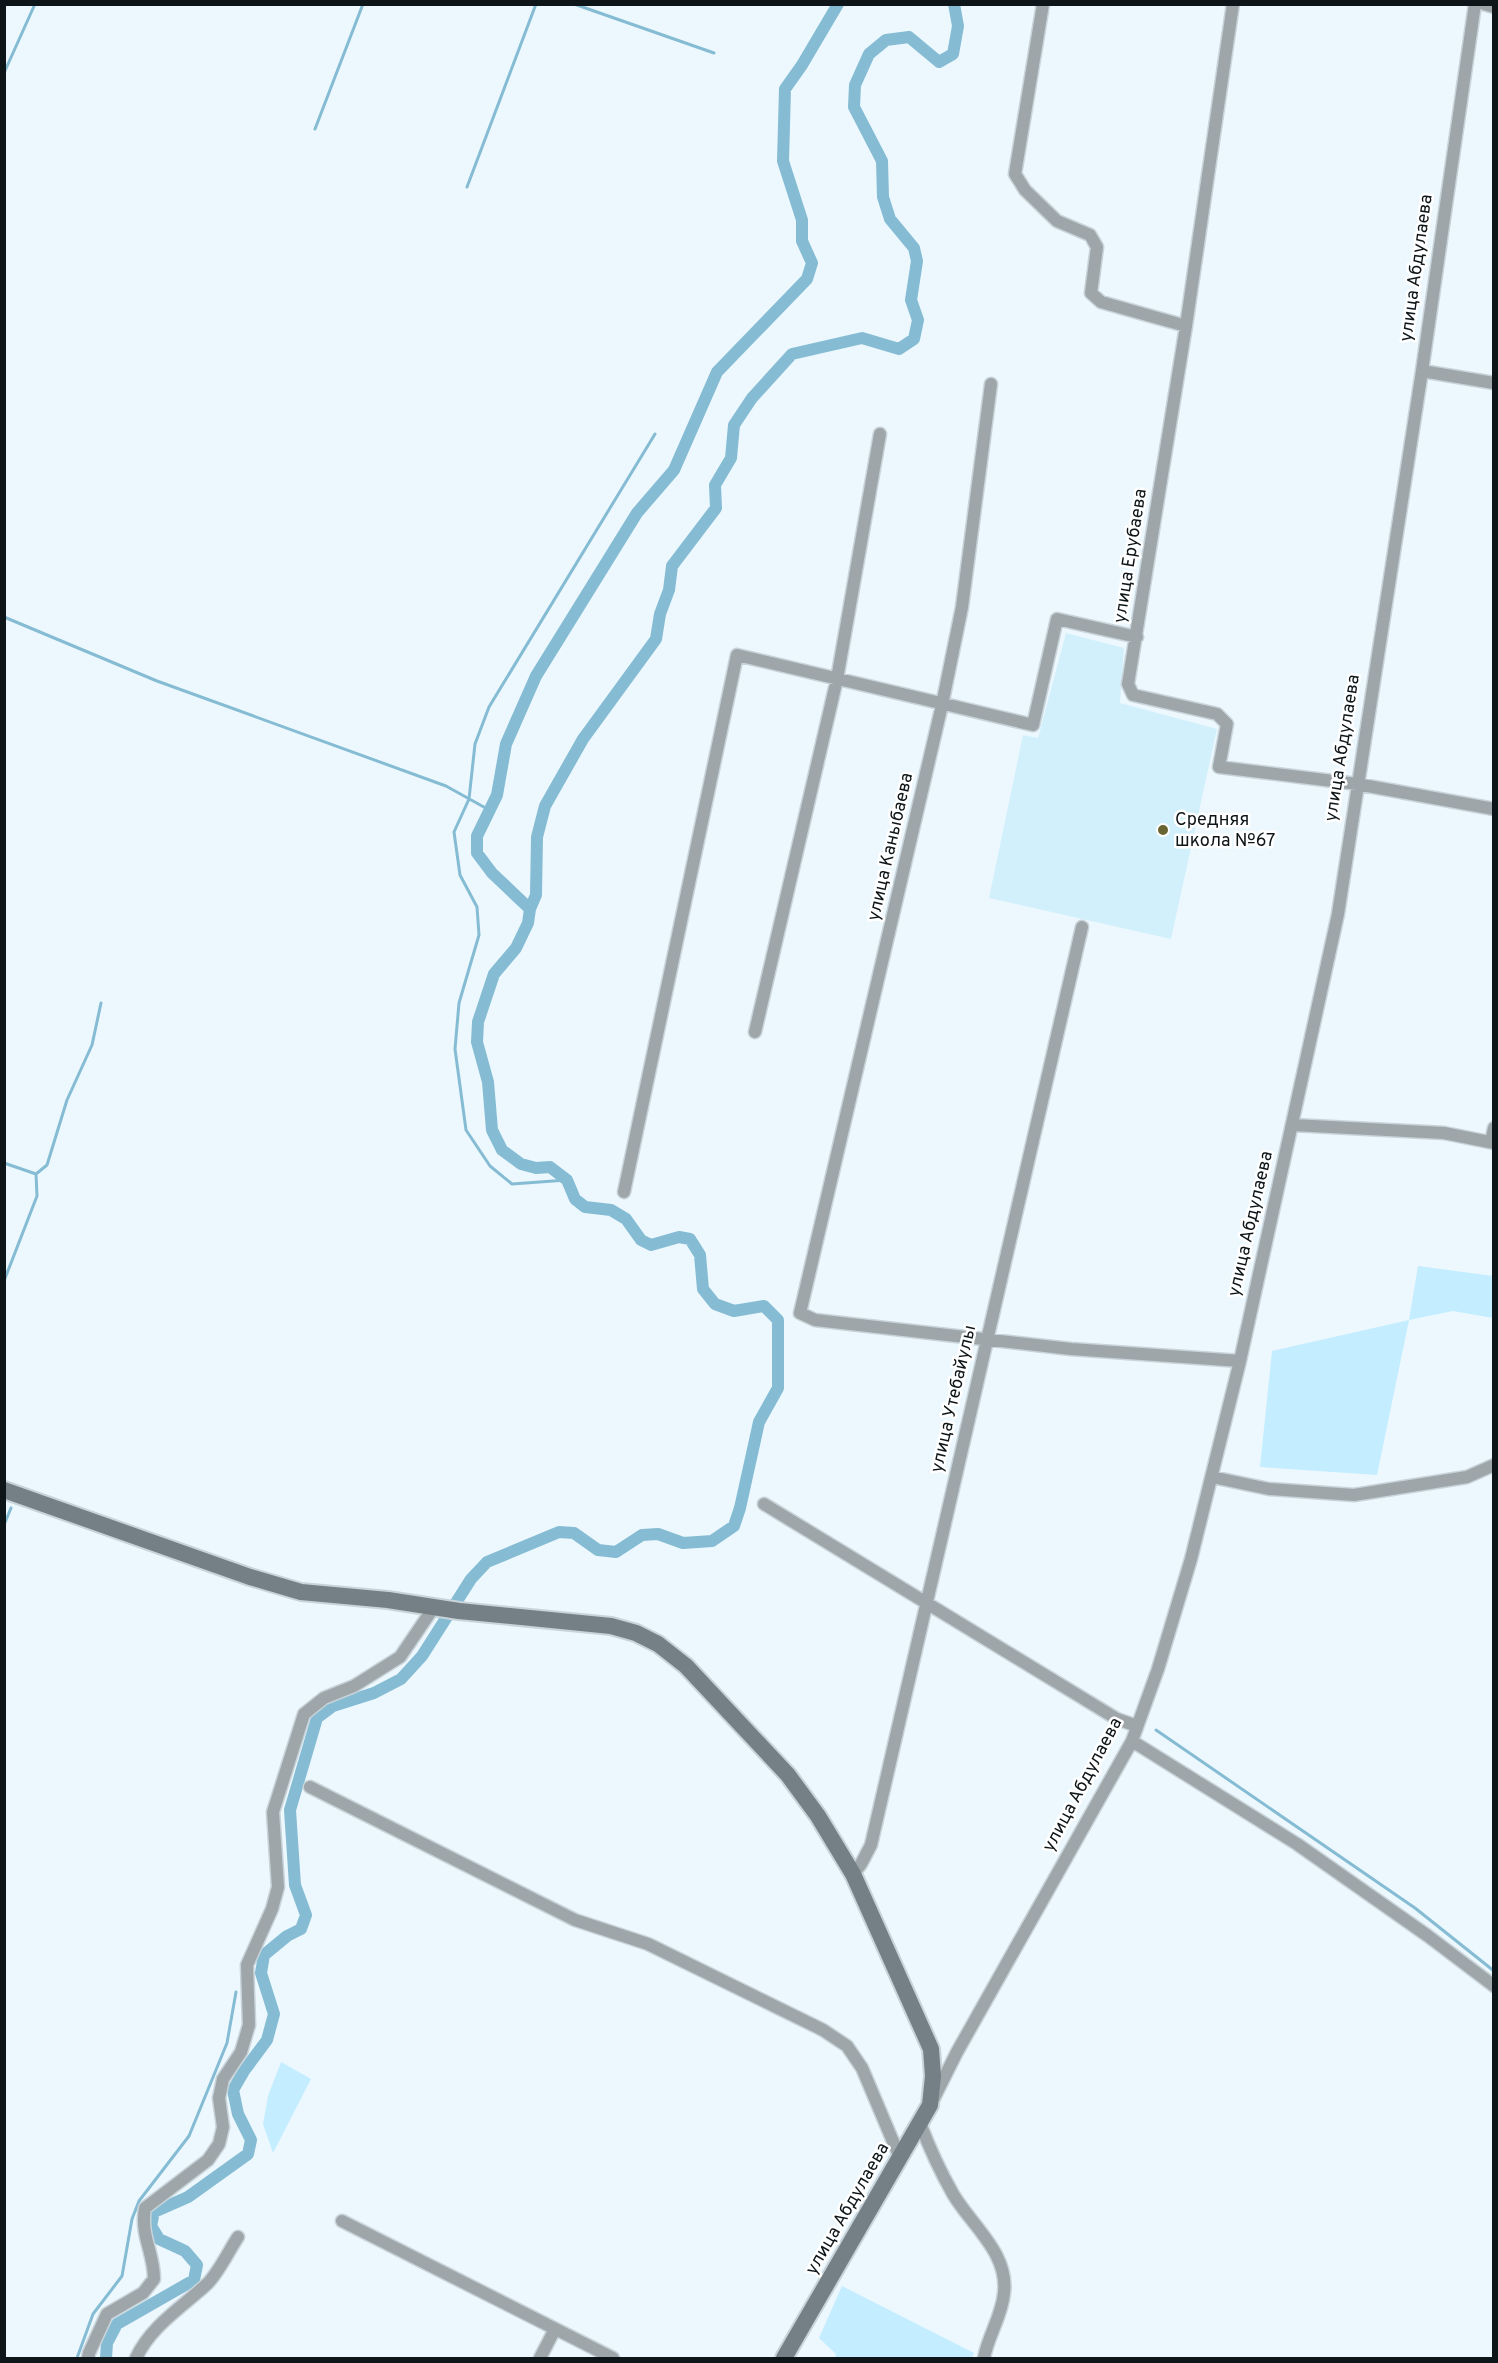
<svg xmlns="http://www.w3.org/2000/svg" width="1498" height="2363" font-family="Overpass,sans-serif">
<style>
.built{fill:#d2f0fc}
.green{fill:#c4edff}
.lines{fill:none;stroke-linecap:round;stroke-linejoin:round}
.stream{stroke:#85bcd3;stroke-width:3}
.canal{stroke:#85bcd3;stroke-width:12}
.minor-casing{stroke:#c8d4d9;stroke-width:15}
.secondary-casing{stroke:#c8d4d9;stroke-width:20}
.minor{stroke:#9ea6aa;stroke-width:12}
.secondary{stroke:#748086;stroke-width:16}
.poi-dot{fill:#6a6431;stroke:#fff;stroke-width:2}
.labels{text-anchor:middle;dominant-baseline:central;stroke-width:5;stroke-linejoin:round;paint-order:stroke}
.street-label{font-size:18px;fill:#0e1518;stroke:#fff}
.poi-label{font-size:18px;fill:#0e1518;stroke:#fff;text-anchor:start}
</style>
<rect width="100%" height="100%" fill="#ecf8fe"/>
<!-- built -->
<path class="built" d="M1066,633l58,15 -4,55 97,26 -46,210 -182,-41 34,-163 15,3z"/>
<!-- green -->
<path class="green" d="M1418,1266l75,10v42l-40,-7 -44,9 -32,155 -117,-8 12,-116 137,-31z
M281,2062l30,17 -38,74 -10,-29 5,-28z
M842,2286l132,67 -2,5h-137l1,-4 -17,-16z"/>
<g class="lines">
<!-- stream -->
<path class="stream" d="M574,4l140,49
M4,73l31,-69
M315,129l48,-125
M467,187l69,-183
M4,617l153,64 289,105 45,25
M4,1163l32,11 11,-9 20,-65 25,-55 9,-42
M567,1180l-55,4 -22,-18 -24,-36 -11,-81 4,-46 20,-68 -2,-28 -17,-32 -6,-43 15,-33 6,-55 14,-37 166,-273
M4,1281l33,-85 -1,-22
M4,1525l7,-17
M1156,1730l259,178 79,63
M77,2358l16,-44 29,-38 10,-57 7,-18 50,-65 38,-93 9,-51"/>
<!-- canal -->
<path class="canal" d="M530,909l-38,-36 -15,-20v-17l20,-41 9,-51 30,-68 101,-163 37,-43 43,-98 90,-93 5,-16 -10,-22v-21l-19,-59 2,-72 17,-24 36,-61
M106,2358l1,-15 10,-19 77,-44 3,-15 -12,-14 -26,-12 -8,-13 3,-14 34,-15 60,-43 3,-14 -13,-26 -5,-24 11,-19 23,-31 7,-26 -13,-41 3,-18 23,-19 14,-7 5,-14 -11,-30 -5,-75 27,-92 16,-12 41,-13 27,-14 21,-23 49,-77 16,-17 72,-30 15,1 24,17 18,2 26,-17 16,-1 25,9 29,-2 22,-15 6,-18 19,-86 19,-34v-68l-14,-14 -30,5 -19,-7 -12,-15 -3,-34 -10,-16 -11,-2 -28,8 -10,-5 -15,-21 -15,-9 -26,-3 -10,-8 -8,-19 -17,-13 -14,1 -15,-4 -19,-14 -10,-20 -4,-48 -11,-40 1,-20 16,-48 22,-26 12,-25 2,-14 6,-14 1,-58 8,-31 38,-67 73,-100 4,-25 9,-24 3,-24 44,-58 -1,-23 16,-27 3,-33 18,-27 40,-44 70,-16 37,11 15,-10 4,-19 -7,-20 6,-39 -3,-13 -24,-29 -7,-22 -1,-36 -28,-54 1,-22 14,-31 17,-14 23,-3 30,25 14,-8 5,-28 -4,-22"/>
<defs>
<path id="minor" d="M1043,4l-28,170 10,16 32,31 33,14 7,12 -6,46 10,9 85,24
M1233,4l-47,322 -58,358 5,11 84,19 10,10 -8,43 138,17 137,25
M1484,4l10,3
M1422,371l72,12
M991,384l-29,223 -20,98 -142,608 15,7 256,29 169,12
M755,1032l82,-353 43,-245
M1293,1125l151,8 50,10
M1491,1142l3,-14
M624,1192l113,-537 296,70 24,-106 80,18
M1212,1477l57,12 85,6 113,-18 27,-12
M764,1504l353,215 20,7
M1132,1741l165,103 131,92 66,50
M310,1787l265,133 73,24 175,86 24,16 15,22 38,90
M853,1874l8,-10 10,-19 211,-918
M934,2098l23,-46 175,-311 26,-72 33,-110 49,-198 98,-447 84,-543 53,-367
M920,2123c9,24 20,48 33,71 18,31 56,59 51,99 -2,23 -16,43 -20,65
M342,2221l271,137
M88,2358l1,-5 18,-39 36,-21 11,-14c0,-27 -14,-43 -9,-71l63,-48 11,-16 4,-17 -4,-29 4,-19 18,-27 8,-27 -2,-60 25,-56 6,-22 -5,-75 31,-98 20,-16 30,-12 46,-29 34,-50
M136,2358c15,-32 45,-50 71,-74 12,-12 21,-32 31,-47
M540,2358l15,-29"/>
<path id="secondary" d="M4,1490l246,87 51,15 87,8 71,11 152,15 25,7 22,11 28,22 102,109 30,41 35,58 78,175 2,27 -3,29 -146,253"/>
</defs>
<!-- minor casing -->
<use href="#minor" class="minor-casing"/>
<!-- secondary casing -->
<use href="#secondary" class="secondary-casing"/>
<!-- minor -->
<use href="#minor" class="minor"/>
<!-- secondary -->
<use href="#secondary" class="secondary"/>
</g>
<!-- markers -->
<circle class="poi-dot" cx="1163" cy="830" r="6"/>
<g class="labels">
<!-- street labels -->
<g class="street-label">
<text transform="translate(1417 268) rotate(-82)">улица Абдулаева</text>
<text transform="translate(1131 556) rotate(-81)">улица Ерубаева</text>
<text transform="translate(1343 748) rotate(-81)">улица Абдулаева</text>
<text transform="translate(891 847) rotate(-77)">улица Каныбаева</text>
<text transform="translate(1251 1224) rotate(-77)">улица Абдулаева</text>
<text transform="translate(954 1399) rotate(-77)">улица Утебайулы</text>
<text transform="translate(1083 1785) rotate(-62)">улица Абдулаева</text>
<text transform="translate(848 2209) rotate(-60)">улица Абдулаева</text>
</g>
<!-- poi labels -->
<g class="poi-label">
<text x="1175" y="820">Средняя<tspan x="1175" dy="21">школа №67</tspan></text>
</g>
</g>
<!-- border -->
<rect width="1498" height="2363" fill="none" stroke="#0e1518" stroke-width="12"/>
</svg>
